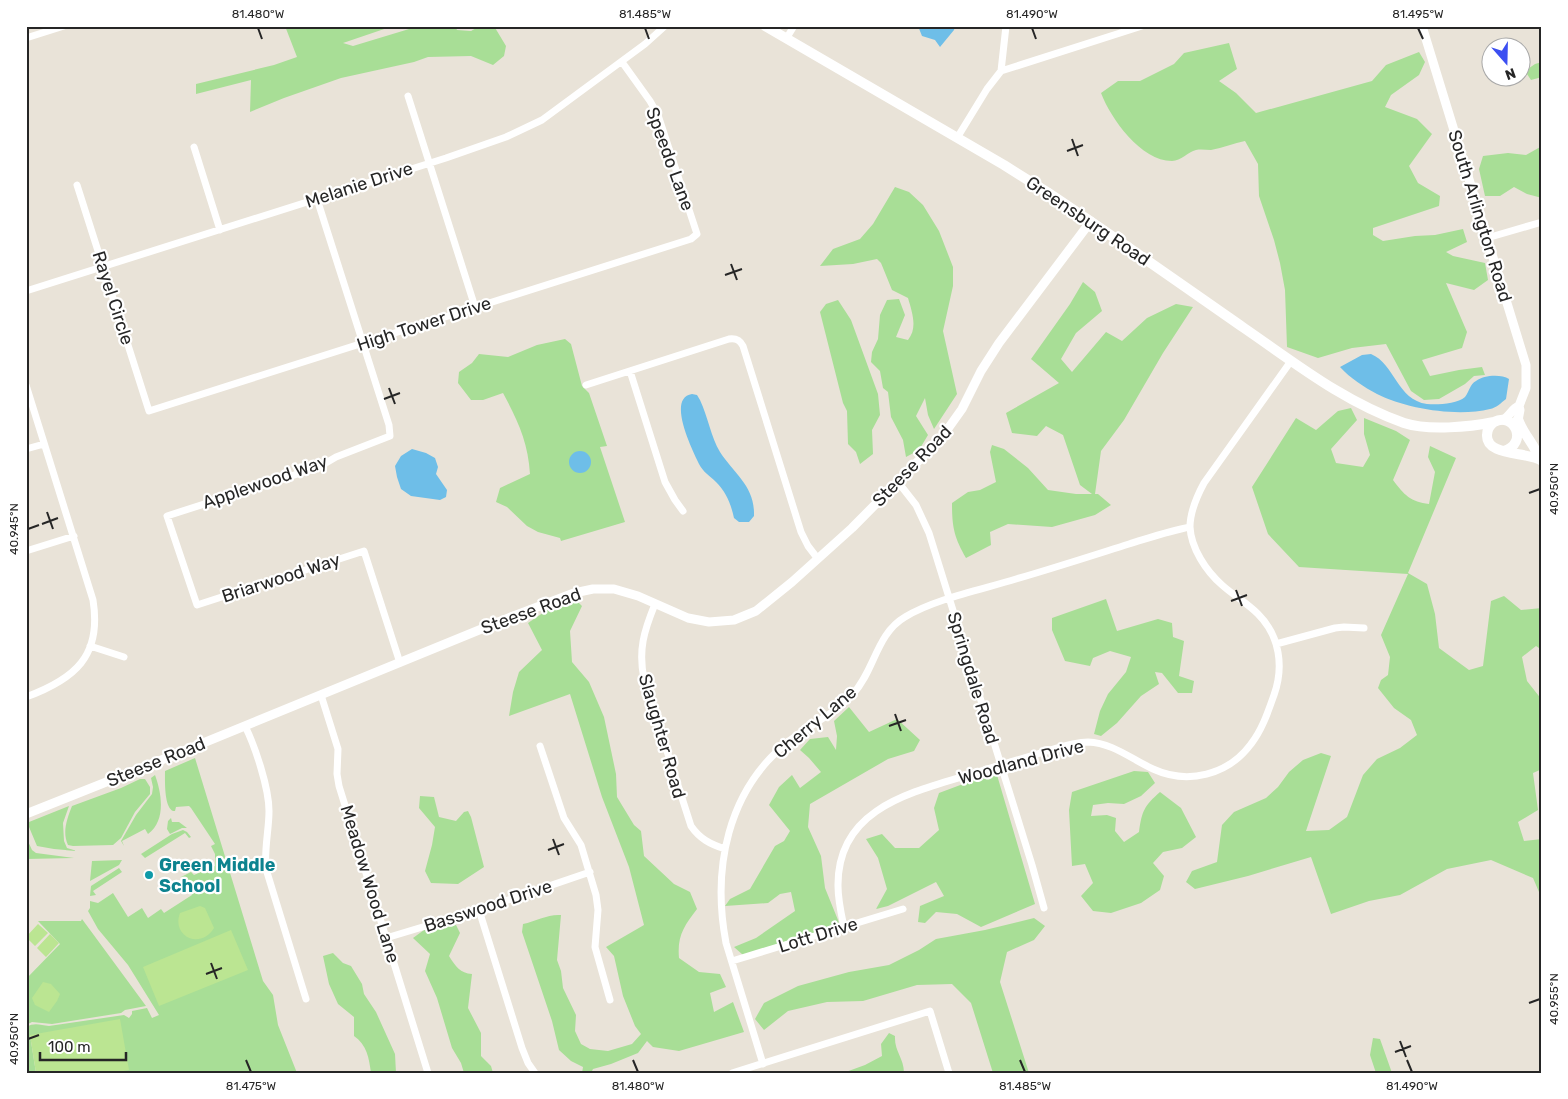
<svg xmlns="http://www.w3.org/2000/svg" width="1568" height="1099" font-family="Rubik,sans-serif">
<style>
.green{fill:#a8de96}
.pitch{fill:#bbe592}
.water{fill:#6ebee8}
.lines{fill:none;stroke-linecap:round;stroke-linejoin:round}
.minor{stroke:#fff;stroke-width:7}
.tertiary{stroke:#fff;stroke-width:9}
.secondary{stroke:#fff;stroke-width:10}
.ticks{fill:none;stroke:#262626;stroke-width:2}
.culture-dot{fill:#0f9aa8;stroke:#fff;stroke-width:2}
.labels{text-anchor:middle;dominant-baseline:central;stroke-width:4.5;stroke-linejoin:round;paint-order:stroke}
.street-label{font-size:18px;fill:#262626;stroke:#fff}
.culture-label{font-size:18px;font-weight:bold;fill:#0d838f;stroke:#fff;text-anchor:start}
.neatline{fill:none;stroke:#262626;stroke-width:2}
.ticks-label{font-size:12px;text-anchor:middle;fill:#262626}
</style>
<rect width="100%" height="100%" fill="#e9e3d8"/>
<!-- green -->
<path class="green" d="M285,26h108l-50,17 10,3 66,-20h36l2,4 14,1 9,-5h14l12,20 -2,10 -11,9 -22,-9 -43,1 -14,5 -73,16 -57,20 -34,14 1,-32 -55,14v-10l78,-19 23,-8z
M1229,43l8,26 -18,12 17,12 20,20 116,-32 14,-16 33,-13 6,10 -6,13 -28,20 -6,12 32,12 15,15 -23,32 9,17 22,13 -1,10 -66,22v7l10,6 32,-5 20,-1 28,-6 4,13 -21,10 7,4 32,7 3,17 -14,10 -28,-7 21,49 -5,16 -40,12 8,16 29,-6 23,-3 3,8 -11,1 -9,8 -26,15 -15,1 -13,-9 -25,-47 -34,4 -34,10 -31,-11 -2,-57 -5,-27 -6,-23 -15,-44 -1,-32 -13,-23c-11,2 -22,7 -34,9 -5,0 -10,-1 -15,0 -8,2 -15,11 -24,11 -31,0 -61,-42 -71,-68l17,-12h22l34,-17 10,-11z
M1542,62v15l-11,3 -6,-9 10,-7z
M1542,146v52l-15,-4 -13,-7 -14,9h-15l-6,-27 4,-13 25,-3 18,2z
M895,187l14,5 14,13 16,26 14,36v19l-10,45 14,63 -23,35 -6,-14 -3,-17 -9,18 12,19 -9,15 -13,7 -3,-17 -12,-23 -3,-25 -5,-4 -3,-17 -9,-9 1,-10 6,-13 2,-24 7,-15 12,-1 6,16 -9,22 12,3c10,-12 4,-28 0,-42l-16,-8 -11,-27 -4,-4 -24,5 -33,2 13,-17 27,-10 13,-15z
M1083,282l12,10 7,19 -26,22 -15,26 11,13 34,-40 16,9 25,-23 29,-14 17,3 -30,46 -39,67 -23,31 -6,43h3l13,11 -16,10 -43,12 -44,-3 -18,8 1,13 -25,13c-12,-21 -14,-31 -14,-55l16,-11 12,-2 16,-8 -6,-30 2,-7 12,4 24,19 20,22 28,4h16l-12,-9 -17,-50 -17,-9 -9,10 -25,-3 -6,-20 53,-30 -28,-24 39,-55z
M838,300l13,20 27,74 2,21 -8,15 1,24 -13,10 -4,-12 -8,-8 -1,-33 -4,-8 -23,-91 6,-8z
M565,339l6,5 11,42 7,7 18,53 -7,1 25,75 -64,19 -1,-3 -22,-6 -11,-6 -20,-19 -11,-5 4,-14 30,-14c-2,-32 -12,-53 -27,-81l-20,7h-12l-13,-17 1,-11 13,-9 7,-9 29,3 29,-12z
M1351,408l6,12 -26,29 5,14 27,4 7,-12 -6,-21v-16l32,13 14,9 -17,40c11,15 18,22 36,24l6,-32 -7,-15 2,-11 26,12 -48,115 19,11 8,30 4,34 30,22 14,-4 8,-65 13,-5 17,14 21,-2v42l-6,-4 -14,11 5,24 15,19v69l-9,4 5,37 -20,12 6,19 18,-2v60l-9,-21 -42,-18 -44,9 -47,26 -31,6 -38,13 -20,-57 -63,19 -53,13 -9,-7 6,-11 25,-9 5,-37 12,-13 32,-14 12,-11 11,-15 14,-12 18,-7 10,3 -25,75 23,-1 18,-13 16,-42 14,-16 23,-11 17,-13 -6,-15 -17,-12 -16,-20 3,-8 7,-5 2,-18 -9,-22 27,-61 -109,-7 -31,-33 -16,-47 44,-69 20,12 22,-19z
M575,599l7,7 -12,25 2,31 17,20 15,35 12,57 1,23 17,28 7,6 3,25 30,28 16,8 7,17c-13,17 -20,27 -18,49l20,14 21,2 6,13 -16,6 4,19 19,-10 11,30 -65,19 -26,-4 -6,-6 -9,12 -27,11 -18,5 -2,4h-9l1,-6 -12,-6 -12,-11 -7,-29 -30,-89 1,-8c13,-3 25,-10 38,-9l-4,45 4,11 2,17 13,27 -1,16 6,13 9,5 18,2 24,-7 9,-10 -6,-8 -12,-30 -9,-40 -8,-9 38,-22 -15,-58 -27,-70 -32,-103 -61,22 4,-24 6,-20 23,-22 -14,-27 28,-19z
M1106,599l11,32 41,-12 14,4 1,14 11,4 -5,35 15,5 -2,12h-14l-16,-20 -7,-1 4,12 -18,12 -24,27 -16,13 -7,-2 6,-23 8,-17 18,-22 5,-15 -21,-6 -17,7 -3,8 -25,-5 -13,-31v-12z
M849,707l20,25 28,-13 23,21 -6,11 -26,8 -78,45 -2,23 13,29 4,32 15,37 -97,30 -9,-8 22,-9 39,-27 -4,-19 -11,2 -12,9 -43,3 5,-7 20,-10 25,-43 9,-5 6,-10 -21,-26 10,-18 13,-12 8,13 21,-16 -12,-14 -9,-8 10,-11 18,-2 8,13 1,-14 -3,-15z
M195,758l68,223 10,14 5,30 19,48h-186l17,-4 -98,-34 6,38h-9l-1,-46c9,-5 14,-2 23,-1l75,-11 5,3 3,-4v-3l15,-3 5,10 7,-3 -31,-50 -30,-36 -10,-18 2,-3v-7l8,2 15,-10 15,24 14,-9 6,10 13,-9 3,4 28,-18 -11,-18 10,-5 3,3 21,-9v-12l-4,-8 4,-2 -24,-36 -2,-2 -13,1 -1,4h-2c-9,-4 -8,-30 -8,-40z
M1134,771l14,1 7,11 -14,13 -17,8 -16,-1 -15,2 -2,11 16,-1 9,3 -1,13 9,11 15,-10c3,-21 5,-26 21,-40l21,16 15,29 -14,11 -19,4 -10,11 11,13 -4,14 -19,13 -30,10 -18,-2 -12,-15 12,-13 -8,-19 -13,2 -3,-56 3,-18z
M155,775c7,19 11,46 -7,59l-3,-5 -23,12 2,5 -3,-5 15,-26 16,-21 1,-7 -2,-9z
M997,775l38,129 -54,23 -24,-13 -21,-2 -11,11 -7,-1 2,-16 24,-10 -8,-14 -48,24 -12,3 11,-20 -9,-31 -12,-19 16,-5 13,14h24l20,-18 -5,-22 5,-15 40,-15z
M140,779h5l5,8v7l-15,18 -14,26 -8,7 -40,1 -5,-1c-6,-13 -1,-26 4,-39l49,-18z
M420,796l14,1 5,20 17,4 8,-9 4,-1 3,6 13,50 -26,17 -27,-1 -6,-12 7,-26 3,-18 -16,-19z
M69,806l-6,17 1,18 3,7 10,3 -23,-2 -17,-3 -8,-19v-5z
M171,818l1,4h7l8,6h-5l-12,6 -3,-5 1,-8z
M183,830l4,2 4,5 -2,1 -4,-5 -40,25 -4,-4 31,-20z
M26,837l6,13 4,3 38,5 -48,1z
M122,860l-3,5 -29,16 2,-20z
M119,868l3,4 -29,19 3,4 -6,1 1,-10z
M1034,918l11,8 -11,14 -27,12 -7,30 29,91h-36l-22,-70 -19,-19 -35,1 -54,16 -36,1 -39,9 -24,19 -9,-11 9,-16 34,-17 51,-14 40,-7 30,-15 17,-11 49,-9z
M82,919l64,87 -21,4 -4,3 -69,11 -20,-2 -6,3v-46l34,-35 -22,-23h43z
M456,925l4,8 -11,23c7,11 11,17 23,18l-4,34 13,25v23l10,10 2,7h-29l-3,-10 -9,-15 -15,-50 -12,-27 5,-17 -17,-16 11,-8z
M333,953l10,10 8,3 11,18 2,10 12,18 19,42 1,19h-25c-2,-15 -4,-28 -17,-37v-19l-16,-13 -9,-20 -6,-28z
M889,1033l6,3c-1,15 9,22 9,37h-61l22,-8 17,-9 -1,-12z
M1373,1038l7,1 12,34h-16l-6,-18z"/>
<!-- pitch -->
<path class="pitch" d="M200,906l5,2 9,20c-13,22 -43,9 -34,-15z
M38,924l10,9 -13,13 -9,-9z
M231,930l17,40 -89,36 -16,-39z
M50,934l9,9 -13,14 -9,-9z
M43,982l8,2 9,10 -3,7 -8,11 -14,-7 -3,-7z
M120,1019l9,51 -18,3h-75l-6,-38z"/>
<!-- water -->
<path class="water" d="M918,26h37l-1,4 -14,17 -5,-7 -13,-4z
M1371,354c24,10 26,46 56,50 10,1 30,0 38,-7 4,-5 5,-13 11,-16 8,-6 25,-7 33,-2l-3,20c-5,4 -10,9 -16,10 -33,8 -83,0 -113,-15 -13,-7 -27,-16 -37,-27l22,-12z
M692,394l5,1 3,5c8,17 11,37 20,52 15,23 35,34 34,64l-5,6h-10l-5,-4c-3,-14 -8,-26 -18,-36 -6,-6 -13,-10 -17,-18 -6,-13 -33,-66 -7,-70z
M412,449l14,4 9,5 3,9 -2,7 11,16 -1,7 -6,3 -29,-4 -10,-7 -4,-12 -2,-11 6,-10z
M569 462a11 11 0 1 1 22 0a11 11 0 1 1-22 0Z"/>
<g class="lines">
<!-- minor -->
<path class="minor" d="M26,38l38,-12
M786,39l8,-13
M1001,71l5,-45
M408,96l67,211
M957,138l30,-49 14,-18 141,-45
M194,147l26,83
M77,185l72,226 542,-172 6,-5 -39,-119 -8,-14 -28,-39
M317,199l72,226 1,11 -54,21 -17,10 -152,49 30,89 167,-54 36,112
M1487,238l55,-16
M26,291l420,-133 60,-21 36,-17 103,-76 20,-18
M630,371l35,111 10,18 8,11
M26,385l67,215c9,56 -18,79 -67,97
M586,385l143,-46c7,-1 11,1 14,7l58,186 7,14 10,13
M26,449l18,-5
M898,482l18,23 13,28 103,332 12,43
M26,551l48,-15
M655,604c-11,27 -17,46 -11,75l47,147c9,13 19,18 34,23
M1276,644l59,-16 9,-1 20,1
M90,646l34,11
M321,695l17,54 -1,25 2,12 89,287
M245,726c10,20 24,62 24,85 0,19 -5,38 -3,58l40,130
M540,746l24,72 17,27 15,50 2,15 -3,37 15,53
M479,910l43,138 6,15 7,10
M844,927c-3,-14 -6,-27 -6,-41 -1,-85 87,-96 149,-117 20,-6 40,-12 60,-18 13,-4 27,-9 41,-9 25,1 43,17 65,27 35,16 75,6 98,-25 11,-14 17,-32 23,-49 10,-28 6,-59 -16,-81 -11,-11 -25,-19 -36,-29 -16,-14 -31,-37 -32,-58 0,-15 7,-31 14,-44l87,-122
M386,938l93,-28 111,-38
M732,961l171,-52
M763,1064l-37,-121c-14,-74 1,-153 63,-202 21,-16 47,-28 64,-47 22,-24 23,-60 52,-77 29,-18 79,-28 111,-38 38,-11 75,-23 113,-35 20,-6 40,-13 61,-17
M732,1073l198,-62 19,62"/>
<!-- tertiary -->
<path class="tertiary" d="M1422,26l104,339v23l-7,18 1,4 -3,16
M1502,420c8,-3 9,-11 17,-14
M26,814l143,-57 342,-140 63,-24 19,-4h21l24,7 50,22 21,4 25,-2 22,-9 36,-29 60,-54 90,-91 20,-28 19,-38 18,-28 92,-122"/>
<!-- secondary -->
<path class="secondary" d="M765,26l239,139 43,27c66,44 131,90 197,136 51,35 100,74 160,95 24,8 66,4 90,-1
M1518,419c5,15 17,26 21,39
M1504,451c25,-8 10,-40 -10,-29 -4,3 -7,7 -7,13 -1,22 41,16 55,26"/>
</g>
<!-- ticks -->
<path class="ticks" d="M258,28l4,11M645,28l4,11M1032,28l4,11M1418,28l5,11M1072,139l6,17M1067,151l16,-6M731,264l6,16M725,275l17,-6M389,388l6,16M384,399l16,-6M1529,493l11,-4M47,512l6,17M42,524l16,-6M28,529l11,-4M1236,590l6,16M1231,601l16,-6M895,714l6,17M889,726l17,-6M553,839l6,16M548,850l16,-6M211,963l6,16M206,974l16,-6M1529,1003l11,-4M28,1039l11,-4M1400,1041l6,16M1395,1052l16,-6M246,1060l5,12M633,1060l5,12M1020,1060l5,12M1407,1060l5,12"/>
<!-- markers -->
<circle class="culture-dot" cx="149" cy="875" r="5"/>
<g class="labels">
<!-- street labels -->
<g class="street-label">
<text transform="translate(670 159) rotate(70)">Speedo Lane</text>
<text transform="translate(359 185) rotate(-18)">Melanie Drive</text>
<text transform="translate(1480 216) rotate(73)">South Arlington Road</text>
<text transform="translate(1088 221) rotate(34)">Greensburg Road</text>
<text transform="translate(113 298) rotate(72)">Rayel Circle</text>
<text transform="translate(424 324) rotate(-18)">High Tower Drive</text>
<text transform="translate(912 466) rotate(-46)">Steese Road</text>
<text transform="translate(265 482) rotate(-19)">Applewood Way</text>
<text transform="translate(281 578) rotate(-18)">Briarwood Way</text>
<text transform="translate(531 611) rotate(-20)">Steese Road</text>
<text transform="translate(973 678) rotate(73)">Springdale Road</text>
<text transform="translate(815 722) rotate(-40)">Cherry Lane</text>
<text transform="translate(662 736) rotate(74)">Slaughter Road</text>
<text transform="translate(156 762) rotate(-22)">Steese Road</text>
<text transform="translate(1021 762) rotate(-15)">Woodland Drive</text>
<text transform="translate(370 884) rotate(73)">Meadow Wood Lane</text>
<text transform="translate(488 906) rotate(-18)">Basswood Drive</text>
<text transform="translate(818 935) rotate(-17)">Lott Drive</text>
</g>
<!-- culture labels -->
<g class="culture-label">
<text x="159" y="865">Green Middle<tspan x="159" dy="21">School</tspan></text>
</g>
</g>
<!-- border -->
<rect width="1568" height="1099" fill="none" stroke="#ffffff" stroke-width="55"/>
<!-- north arrow -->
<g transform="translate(1506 62) rotate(160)"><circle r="24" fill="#ffffff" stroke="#a8a8a8"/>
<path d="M0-4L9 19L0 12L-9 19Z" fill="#3c4ff1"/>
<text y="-8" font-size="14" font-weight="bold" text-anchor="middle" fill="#262626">N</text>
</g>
<!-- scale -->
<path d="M40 1052v8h86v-8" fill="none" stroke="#262626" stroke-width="2.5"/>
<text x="48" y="1052" font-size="15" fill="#262626" stroke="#ffffff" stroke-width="4" paint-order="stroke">100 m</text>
<rect x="28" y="28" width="1512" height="1044" class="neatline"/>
<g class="ticks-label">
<text x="258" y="18">81.480°W</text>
<text x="645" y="18">81.485°W</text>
<text x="1032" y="18">81.490°W</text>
<text x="1418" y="18">81.495°W</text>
<text transform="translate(1554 489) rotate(-90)" y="4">40.950°N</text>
<text transform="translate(14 529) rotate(-90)" y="4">40.945°N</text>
<text transform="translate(1554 999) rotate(-90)" y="4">40.955°N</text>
<text transform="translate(14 1039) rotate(-90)" y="4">40.950°N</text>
<text x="251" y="1090">81.475°W</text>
<text x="638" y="1090">81.480°W</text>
<text x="1025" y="1090">81.485°W</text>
<text x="1412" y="1090">81.490°W</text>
</g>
</svg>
